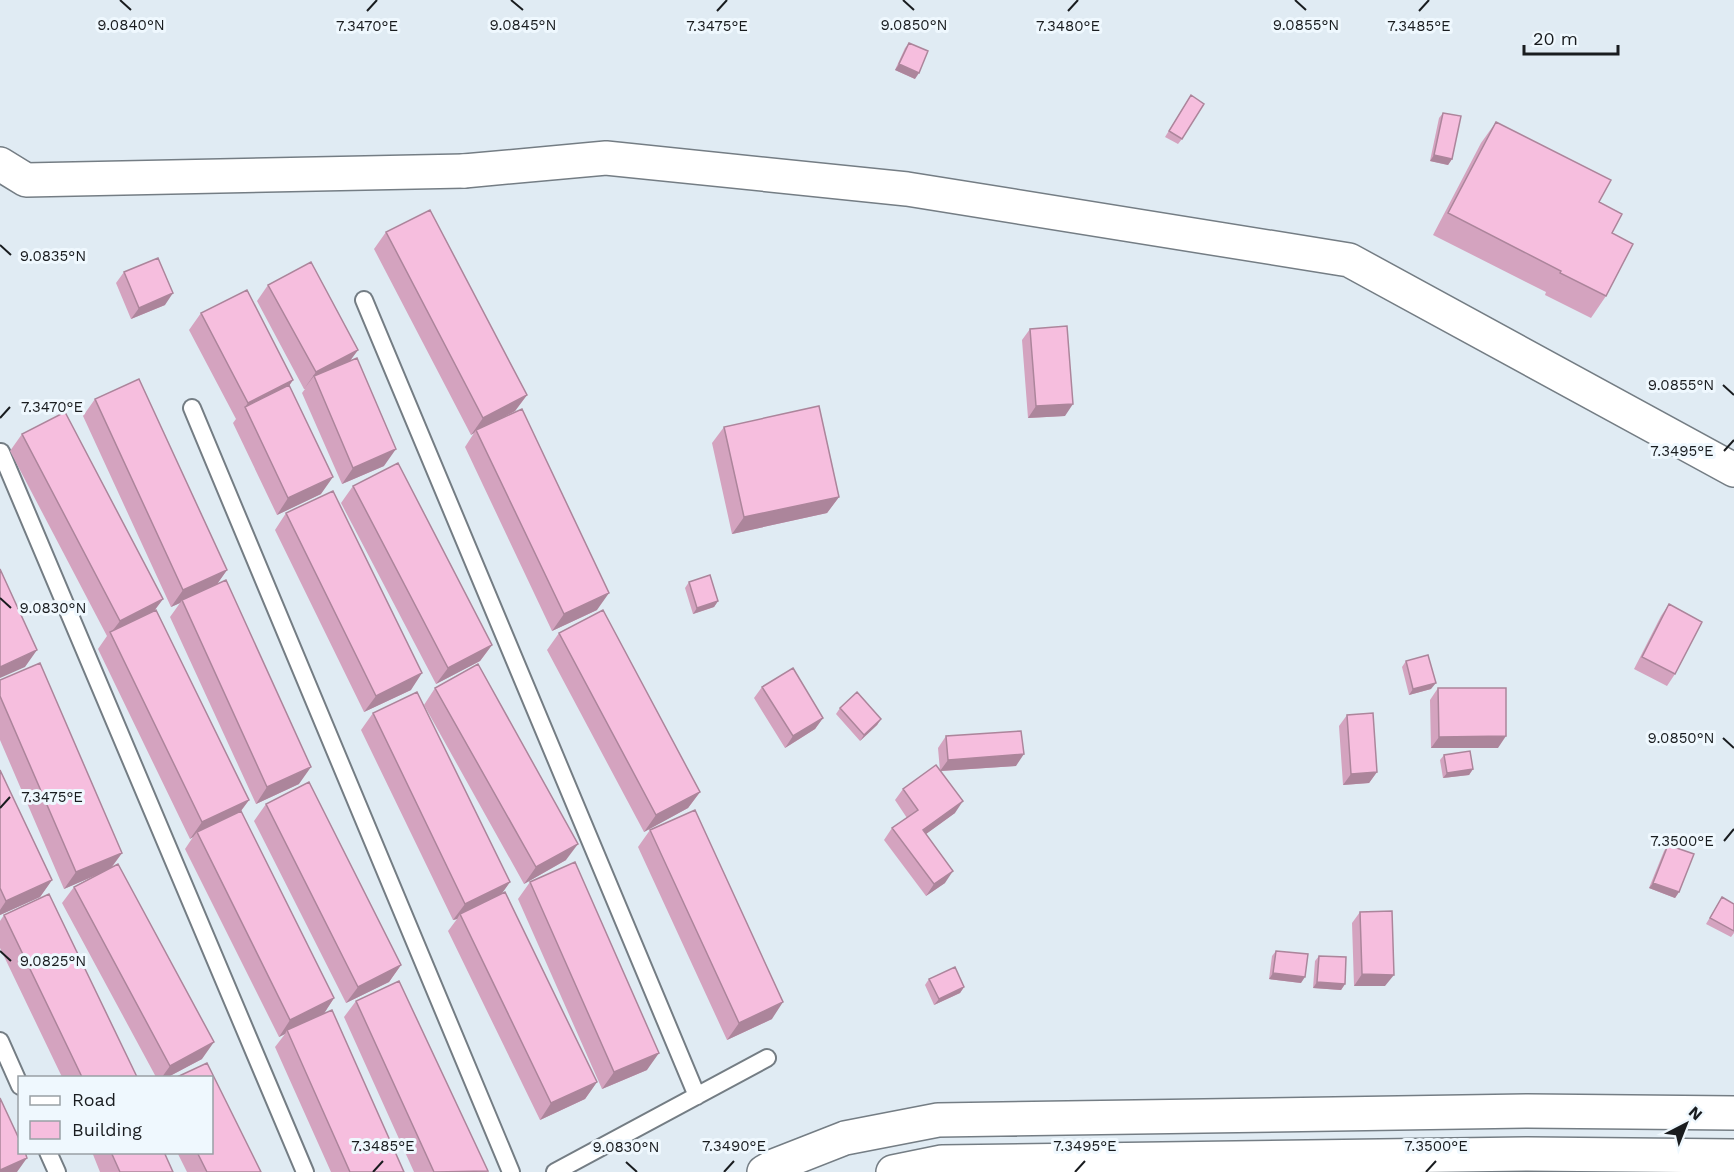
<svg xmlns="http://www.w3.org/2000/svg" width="1734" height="1172" font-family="'Work Sans',sans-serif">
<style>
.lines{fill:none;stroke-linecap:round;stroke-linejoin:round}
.service-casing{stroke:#747d84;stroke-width:20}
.minor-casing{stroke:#747d84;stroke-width:36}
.tertiary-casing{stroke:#747d84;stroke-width:36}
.service{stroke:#fff;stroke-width:16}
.minor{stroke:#fff;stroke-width:33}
.tertiary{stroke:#fff;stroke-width:33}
.wall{fill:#d4a3bf}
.shaded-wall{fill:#ac859b}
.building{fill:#f6bede;stroke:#ac859b;stroke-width:1.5}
.ticks{fill:none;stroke:#191c1f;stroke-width:2}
.ticks-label{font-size:15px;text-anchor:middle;fill:#191c1f;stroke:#eff8fe;stroke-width:6;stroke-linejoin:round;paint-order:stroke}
</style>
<rect width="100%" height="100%" fill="#e0ebf3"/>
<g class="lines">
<defs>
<path id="service" d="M364,300l333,796
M192,408l319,764
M1,452l304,720
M0,1041l20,45
M48,1152l9,20
M555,1172l212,-114"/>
<path id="minor" d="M0,164l26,16 438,-9
M764,1172l12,-7 69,-27 93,-18 590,-9 206,2
M893,1172l49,-10 586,-8 206,2"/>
<path id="tertiary" d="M464,171l142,-13 301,31 442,71 385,210"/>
</defs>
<!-- service casing -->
<use href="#service" class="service-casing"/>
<!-- minor casing -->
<use href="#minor" class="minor-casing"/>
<!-- tertiary casing -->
<use href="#tertiary" class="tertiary-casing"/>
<!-- service -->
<use href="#service" class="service"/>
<!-- minor -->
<use href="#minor" class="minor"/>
<!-- tertiary -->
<use href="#tertiary" class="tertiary"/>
</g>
<!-- wall -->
<path class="wall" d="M909,43l6,36 -20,-9 10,-22z
M1191,95l-9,44 -4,5 -13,-7z
M1443,113l9,46 -4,6 -18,-4 9,-43z
M1496,122l103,80 13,31 -6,63 -15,22 -46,-23 1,-3 -113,-57 48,-92z
M386,232l141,163 -12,16 -9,5 91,194 -45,21 -87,-184 9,-14 -3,2 -97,-186z
M124,272l41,33 -34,14 -15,-36z
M268,285l90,65 -8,11 34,105 -42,18 -40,-91 3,-4h-1l-47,-88z
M201,313l92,67 -4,6 32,108 -44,21 -44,-92 3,-4 -47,-89z
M1030,329l35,87 -37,2 -6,-78z
M95,399l132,171 -10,14 82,200 -43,20 -86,-187 10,-14 -9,4 -88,-191z
M724,427l115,70 -12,16 -95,21 -20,-91z
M22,434l141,165 -9,12 95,189 -8,11 93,187 -11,17 81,157h-73l-56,-125 10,-13 -6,3 -94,-188 8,-12 -3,2 -92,-190 9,-13 -97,-185z
M353,486l139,159 -12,16 -44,23 -95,-181z
M286,513l125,177 -47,22 -89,-182z
M689,582l29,19 -4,6 -21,7 -8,-26z
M1669,604l6,70 -8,12 -33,-17 27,-53z
M559,633l141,159 -12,16 -44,24 -97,-182z
M1406,661l25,28 -22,6 -7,-28z
M0,680l122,173 -10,14 90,192 -34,18h-12l-94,-174 12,-16 20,-11 -30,13 -64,-149z
M762,687l61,31 -8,11 -30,19 -31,-50z
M435,688l131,172 -42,24 -100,-179z
M1438,688l60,60h-67l-1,-48z
M840,708l41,11 -4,6 -17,16 -24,-27z
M373,713l137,169 -9,12 96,188 -12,17 -45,21 -92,-189 9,-12 -4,1 -92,-190z
M1347,715l30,57 -8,11 -26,2 -4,-59z
M946,736l70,30 -75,5 14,42 -29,21 19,49 -19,13 -42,-56 8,-12 15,-10 -12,-18 8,-11 37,-18 -2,-23z
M1444,755l29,14 -4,6 -26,3 -3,-18z
M0,770l52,110 -12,17 -40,18z
M266,804l135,161 -12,17 -43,21 -92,-182z
M650,830l122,189 -45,21 -89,-193z
M1668,845l11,47 -4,6 -26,-10 15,-37z
M530,882l117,188 -45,19 -84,-190z
M1722,897l12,7v29l-3,4 -25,-13z
M1360,912l25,74h-31l-2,-63z
M4,915l133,162h-75l-62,-129v-27z
M1276,951l25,32 -32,-4 3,-23z
M1319,956l26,28 -4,6 -28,-2 2,-27z
M929,979l35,8 -4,6 -26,12 -9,-20z
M356,1001l132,171h-74l-70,-155z
M92,1152h72l9,20h-73z
M177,1152h35l49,20h-74z"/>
<!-- shaded-wall -->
<path class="shaded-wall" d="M899,64l20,9 -4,6 -20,-9z
M1434,155l18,4 -4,6 -18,-4z
M173,293l-8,12 -34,14 8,-11z
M358,350l-12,16 -32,10 -10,13 12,-17z
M293,380l-12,17 -36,10 3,-4z
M527,395l-12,16 -38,21 -1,-2 -2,3 -3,2 12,-17z
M1073,404l-8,12 -37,2 8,-12z
M396,449l-12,17 -42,18 11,-16z
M333,477l-12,17 -44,21 11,-17z
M839,497l-12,16 -95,21 12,-17z
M227,570l-12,17 -33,13 -2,3 -9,4 12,-17z
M609,593l-12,17 -45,21 12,-17z
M163,599l-12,16 -41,19 10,-13z
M718,601l-4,6 -21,7 4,-6z
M492,645l-12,16 -44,23 12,-16z
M37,650l-12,17 -25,11v-11z
M422,673l-11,17 -47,22 12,-16z
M1436,683l-5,6 -22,6 4,-6z
M823,718l-8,11 -30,19 8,-12z
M881,719l-4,6 -17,16 4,-6z
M1506,736l-8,12h-67l8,-11z
M1024,754l-8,12 -76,5 8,-11z
M311,767l-12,17 -43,20 11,-17z
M1473,769l-4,6 -26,3 4,-5z
M1377,772l-8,11 -26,2 8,-11z
M700,792l-12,16 -44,24 12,-17z
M249,800l-12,16 -40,16 -4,5 -3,2 12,-17z
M963,801l-8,12 -40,29 8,-12z
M578,844l-12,16 -42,24 12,-17z
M122,853l-12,16 -46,20 12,-17z
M953,871l-8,12 -19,13 8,-12z
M52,880l-12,17 -40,18v-5l6,-9z
M510,882l-12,17 -38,15 -3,5 -4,1 12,-16z
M1653,883l26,9 -4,6 -26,-10z
M401,965l-12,17 -43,21 12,-16z
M1273,973l32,4 -4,6 -32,-4z
M1362,974l32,1 -9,11h-31z
M1317,982l28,2 -4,6 -28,-2z
M964,987l-4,6 -26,12 5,-6z
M334,998l-11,17 -36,15 -2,4 -6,3 11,-17z
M783,1002l-11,17 -45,21 12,-17z
M214,1042l-12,17 -34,18h-6l8,-11z
M659,1053l-12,17 -45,19 12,-17z
M597,1082l-12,17 -45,21 11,-17z
M27,1158l-10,14h-17v-2z"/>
<!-- building -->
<path class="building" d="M909,43l19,8 -9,22 -20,-9z
M1191,95l13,9 -22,35 -13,-8z
M1443,113l18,3 -9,43 -18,-4z
M1496,122l115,58 -12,22 23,12 -10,19 21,11 -27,52 -46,-23 1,-2 -113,-58z
M430,210l97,185 -44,23 -97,-186z
M158,258l15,35 -34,15 -15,-36z
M311,262l47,88 -42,22 -48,-87z
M247,290l46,90 -45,23 -47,-90z
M1067,326l6,78 -37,2 -6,-77z
M357,358l39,91 -43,19 -39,-92z
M139,379l88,191 -44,20 -88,-191z
M289,385l44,92 -45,21 -43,-91z
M819,406l20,91 -95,20 -20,-90z
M522,409l87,184 -45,21 -88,-184z
M65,412l98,187 -43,22 -98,-187z
M398,463l94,182 -44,23 -95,-182z
M333,491l89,182 -46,23 -90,-183z
M0,569l37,81 -37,17z
M710,575l8,26 -21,7 -8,-26z
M226,580l85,187 -44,20 -85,-187z
M1669,604l33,18 -27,52 -33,-17z
M156,610l93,190 -47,22 -92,-190z
M603,610l97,182 -44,23 -97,-182z
M1428,655l8,28 -23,6 -7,-28z
M40,663l82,190 -46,19 -76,-176v-16z
M478,664l100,180 -42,23 -101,-179z
M793,668l30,50 -30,18 -31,-49z
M1438,688h68v48l-67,1z
M417,692l93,190 -45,22 -92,-191z
M857,692l24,27 -17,16 -24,-27z
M1373,713l4,59 -26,2 -4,-59z
M1021,731l3,23 -76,6 -2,-24z
M1470,751l3,18 -26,4 -3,-18z
M936,765l27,36 -40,29 30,41 -19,13 -42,-56 26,-18 -15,-21z
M0,770l52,110 -46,21 -6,-13z
M309,782l92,183 -43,22 -92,-183z
M695,810l88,192 -44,21 -89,-193z
M241,811l93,187 -44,22 -93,-188z
M1668,845l26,9 -15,38 -26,-9z
M575,862l84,191 -45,19 -84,-190z
M118,864l96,178 -44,24 -96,-179z
M505,892l92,190 -46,21 -91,-189z
M49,894l88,183h-55l-78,-162z
M1722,897l12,7v27l-24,-13z
M1392,911l2,64 -32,-1 -2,-62z
M1276,951l32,3 -3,23 -32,-4z
M1319,956l27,1 -1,27 -28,-2z
M955,967l9,20 -25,12 -10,-20z
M399,981l89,190 -54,1 -78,-171z
M332,1010l72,162h-54l-63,-142z
M207,1063l54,109h-54l-10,-20h15v-75h-35z
M0,1098l20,43v11h5l2,6 -27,12z
M111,1152h53l9,20h-53z"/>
<!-- ticks -->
<path class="ticks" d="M120,0l11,10M511,0l12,10M903,0l11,10M1295,0l11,10M367,11l10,-11M717,11l10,-11M1068,11l10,-11M1419,11l10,-11M0,245l11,10M1723,385l11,10M0,418l10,-11M1724,451l10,-11M0,598l11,10M1723,738l11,10M0,808l10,-11M1724,841l10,-12M0,951l11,10M626,1162l11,10M373,1172l10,-11M724,1172l10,-11M1075,1172l10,-11M1426,1172l10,-11"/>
<g class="ticks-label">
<text x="131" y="30">9.0840°N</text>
<text x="523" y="30">9.0845°N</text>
<text x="914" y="30">9.0850°N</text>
<text x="1306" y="30">9.0855°N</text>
<text x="1068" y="31">7.3480°E</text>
<text x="1419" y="31">7.3485°E</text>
<text x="367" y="31">7.3470°E</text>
<text x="717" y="31">7.3475°E</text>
<text x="53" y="261">9.0835°N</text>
<text x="1681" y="390">9.0855°N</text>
<text x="52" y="412">7.3470°E</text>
<text x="1682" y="456">7.3495°E</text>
<text x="53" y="613">9.0830°N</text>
<text x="1681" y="743">9.0850°N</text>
<text x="52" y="802">7.3475°E</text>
<text x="1682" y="846">7.3500°E</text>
<text x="53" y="966">9.0825°N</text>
<text x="383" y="1151">7.3485°E</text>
<text x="734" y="1151">7.3490°E</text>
<text x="1085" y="1151">7.3495°E</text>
<text x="1436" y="1151">7.3500°E</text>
<text x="626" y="1152">9.0830°N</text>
</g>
<!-- legend -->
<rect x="18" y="1076" width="195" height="78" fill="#eff8fe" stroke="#99a0a5" stroke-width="1.5"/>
<rect x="30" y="1096" width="30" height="9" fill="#ffffff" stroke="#99a0a5" stroke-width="1.5"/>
<text x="72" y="1106" font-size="18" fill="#191c1f">Road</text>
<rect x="30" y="1121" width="30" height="18" fill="#f6bede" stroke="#99a0a5" stroke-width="1.5"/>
<text x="72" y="1136" font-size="18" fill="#191c1f">Building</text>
<!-- north arrow -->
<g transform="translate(1686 1124) rotate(42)" stroke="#eff8fe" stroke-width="4.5" paint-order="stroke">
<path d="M0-4.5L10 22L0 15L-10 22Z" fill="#191c1f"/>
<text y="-9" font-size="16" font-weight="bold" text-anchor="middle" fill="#191c1f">N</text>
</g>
<!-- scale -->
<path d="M1524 45v9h94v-9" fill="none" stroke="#191c1f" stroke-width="3"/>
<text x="1533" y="45" font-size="18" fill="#191c1f" stroke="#eff8fe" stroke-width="4.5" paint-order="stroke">20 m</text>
</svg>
